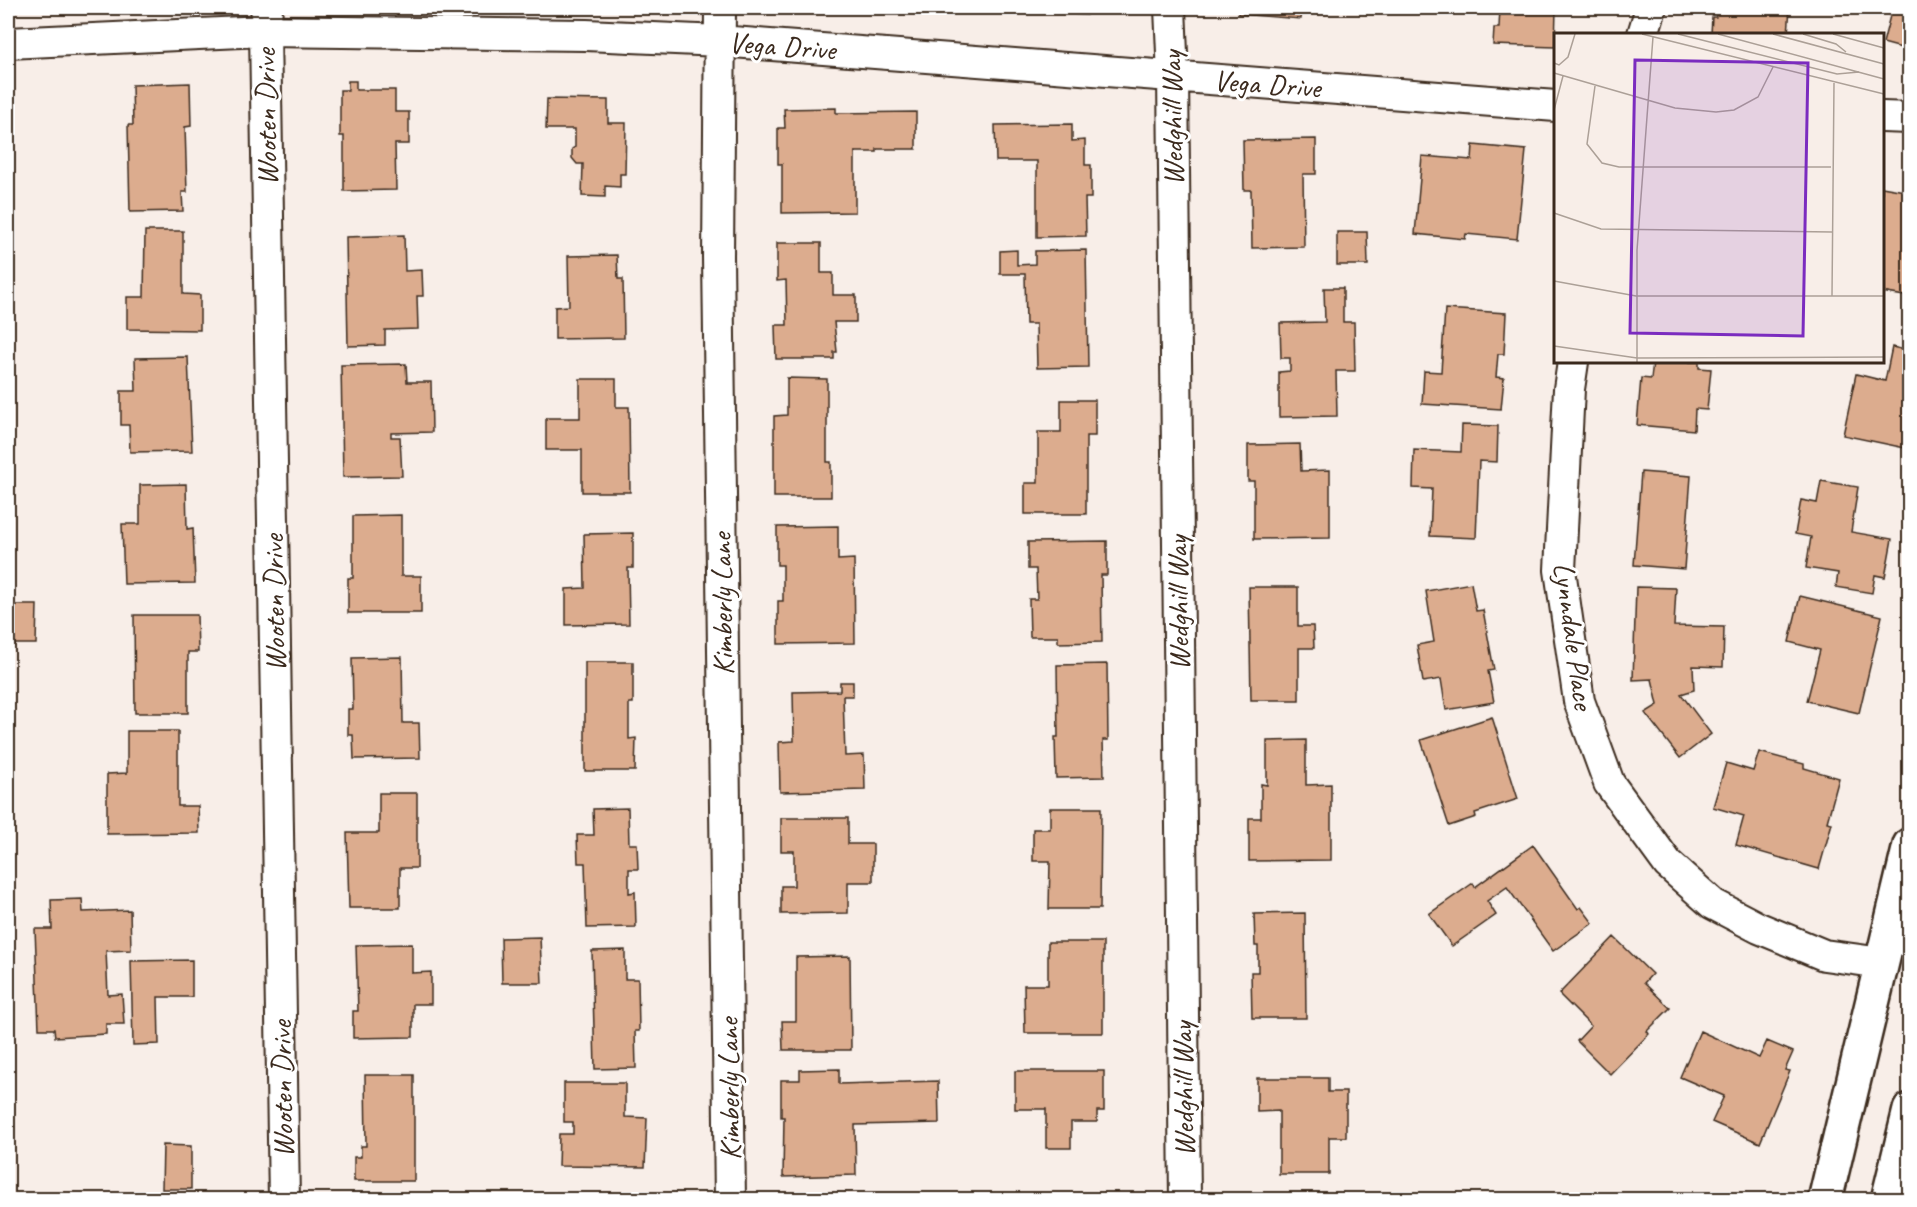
<svg xmlns="http://www.w3.org/2000/svg" width="1917" height="1207" font-family="Caveat,sans-serif">
<style>
.building{fill:#dcac8e;stroke:#3b2a1e;stroke-width:1.5}
.lines{fill:none;stroke-linecap:round;stroke-linejoin:round}
.street-casing{stroke:#3b2a1e;stroke-width:34}
.secondary-casing{stroke:#3b2a1e;stroke-width:38}
.highway-casing{stroke:#3b2a1e;stroke-width:38}
.street{stroke:#fff;stroke-width:30}
.secondary{stroke:#fff;stroke-width:33}
.highway{stroke:#fff;stroke-width:33}
.labels{text-anchor:middle;dominant-baseline:central;stroke-width:6;stroke-linejoin:round;paint-order:stroke}
.street-label{font-size:30px;fill:#3b2a1e;stroke:#fff}
.inset-road{fill:none;stroke:#aca097;stroke-width:1.5}
.view{fill:#7b2cbf;fill-opacity:0.15;stroke:#7b2cbf;stroke-width:3}
.inset-edge{fill:none;stroke:#3b2a1e;stroke-width:3}
</style>
<rect width="100%" height="100%" fill="#f8eee8"/>
<filter id="ink" filterUnits="userSpaceOnUse"><feTurbulence type="fractalNoise" baseFrequency=".0167" numOctaves="2"/><feDisplacementMap in="SourceGraphic" scale="12" xChannelSelector="R" yChannelSelector="G"/><feConvolveMatrix kernelMatrix="1 2 1 2 8 2 1 2 1" color-interpolation-filters="sRGB"/></filter>
<g filter="url(#ink)">
<!-- building -->
<path class="building" d="M1014,8h73v7l-73,-4z
M1238,8h64l-1,11 -63,-5z
M1500,8h56l-1,39 -62,-2 1,-17h5z
M1716,8h74l-2,26h-77l1,-17h4z
M1892,8h18v47l-3,-1 2,-4 -26,-7z
M348,81h8v9h39v22h14v32h-14l1,46 -52,1v-55h-4v-46h8z
M190,83l1,43 -6,1 2,65h-5l1,19 -53,1 -2,-87h5l-1,-40z
M547,99l61,1v23h18l-1,51h-5v13l-15,-1v11l-23,-1 1,-32h-6l-5,-6v-9l3,-2v-18h-29z
M836,108v5l80,-1v37h-39v3h-22v60l-73,1v-49h-4v-36h7l-1,-19z
M1072,124v17l13,-1v25h6v33h-6l1,38 -49,1v-76h-41l-1,-36z
M1316,139v35h-13l1,73 -52,1 -1,-58h-7l-1,-50z
M1473,145l53,5 -9,89 -51,-5 -1,5 -50,-5 7,-78 50,4z
M1882,187l28,5v105l-28,-5z
M145,231h38v63l17,1v35l-73,-1v-32h17z
M1337,232h30l1,33h-31z
M404,235l1,36 17,-1 1,26h-6l1,33 -33,1v15l-37,1 -2,-109z
M777,243h44v30h12v22h23v27h-22l3,30h-3v7h-58l-1,-34h12l-1,-45 -9,1z
M1017,250v15l18,-1v-13l51,-1 2,117 -51,1 -1,-44h-10l-1,-50h-25v-23z
M617,255l1,24h5l1,59 -69,1v-32l14,-1 -1,-50z
M1324,288h19v34h11l1,49h-19l1,45 -58,1v-45l11,-1v-13h-9l-1,-35 45,-1z
M1445,309l61,4 -2,41h-6l-2,23 8,1 -3,31 -79,-5 2,-33 17,1z
M1892,347l18,4v98l-67,-14 13,-61 29,7z
M188,357l4,94 -62,1 -1,-27h-8v-34h15l-1,-33z
M1653,362h46v6l12,1 -4,41 -12,-1 -1,21 -57,-5 4,-47 10,1z
M406,364l1,18h24l1,50 -41,1v4h9l2,39 -59,1 -2,-112z
M787,378l40,1v83h4v35h-57v-81l13,-1z
M580,379h36v28h13l1,85h-48v-42h-36v-32h34z
M1061,400h34v36h-9v78h-61v-31h13v-51h23z
M1462,425l36,1 -1,36 -18,-1 -3,77 -46,-2 2,-47 -19,-1 1,-38 47,2z
M1300,444l1,27 29,-1v68l-76,1v-58h-6v-36z
M1641,472l50,4 -7,93 -50,-4z
M1821,481l37,6 -7,45 41,7 -7,38 -10,-2 -3,18 -36,-6 2,-14 -32,-5 5,-31 -16,-3 6,-34 16,3z
M186,484l1,45 6,-1 2,55 -71,1 -2,-60h18v-39z
M401,515v61h20v37h-73v-35h5v-62z
M838,526v34l16,-1 1,84 -77,1v-43h5v-36h-6v-38z
M633,533v35h-5l1,56 -63,1v-36l19,-1 -1,-54z
M1107,541v34h-6l1,67 -44,1v-6h-28l-1,-38h8l-1,-30h-8v-27z
M1471,583l5,28 7,-1 11,60 -6,1 6,31 -48,8 -5,-31 -18,3 -6,-37 17,-3 -8,-51z
M1249,587h49v39h15l1,22h-15v52h-48z
M1636,587l40,1 -2,38 50,1 -1,40 -30,-1 1,24 -13,4 30,40 -31,24 -35,-45 13,-8 -6,-26 -19,1z
M1800,596l82,20 -23,97 -52,-12 13,-51 -31,-8z
M8,605h29l-1,39h-28z
M134,615h63l1,37h-10v61h-53z
M402,657l1,66h16l1,35 -66,1 -1,-24h-5v-26h5l-1,-51z
M585,662h48v41h-4v36l7,-1 -1,33h-50z
M1107,664l1,76h-5l1,37 -48,1 -1,-41h3l-1,-72z
M840,682h13v14h-10l2,60 19,-1 1,35 -85,2 -1,-50 15,-1 -1,-49 47,-1z
M1492,717l26,82 -43,14 1,4 -27,9 -28,-86z
M127,731h51v75h20l1,27 -92,1v-60l20,-1z
M1306,740v45l25,-1v76l-82,1v-43h12v-34l6,1v-44z
M1759,752l45,12v4l35,10 -12,44 5,1 -13,46 -83,-24 8,-29 -31,-9 13,-44 27,8z
M379,793h38v75h-17v40h-51l-2,-75h32z
M628,808l1,36h8l1,25h-9v24l6,-1 1,35 -49,1 -2,-65h-7l-1,-28h17l-1,-26z
M1050,808h51l-1,101h-51l1,-48h-17v-32h17z
M781,818h67v26h25v38h-25v31l-67,1v-28h13v-35h-13z
M1533,845l45,64 3,-2 12,16 -40,28 -46,-64 -20,14 9,14 -44,31 -23,-32 44,-31 2,4z
M82,899l1,13 47,-2 1,40 -25,1 2,44 14,-1 2,30h-18v10l-51,3 -1,-8h-15l-4,-100h17l-1,-29z
M1305,913l1,105h-54l-1,-46h7v-26h-3l-1,-32z
M540,937l2,46h-40l-1,-45z
M1614,937l38,37 -8,9 26,25 -23,23 2,3 -39,40 -33,-33 14,-15 -32,-32z
M1048,942h55v91h-78l-1,-48h24z
M412,944v29l19,-1v32h-18v33l-60,1v-27h5l-2,-66z
M625,950v29h13l1,52h-4l1,37 -41,1 -3,-118z
M850,956l1,94h-68l-1,-29h14v-64z
M192,960v37h-34l1,47 -26,1 -2,-84z
M1700,1031l59,27 8,-17 26,11 -8,18 5,1 -30,72 -48,-21 12,-26 -44,-19z
M839,1069v15l99,-3 1,42 -84,2 1,50 -73,2 1,-60h-3v-37h19v-10z
M1015,1071h89v40h-7v11h-26v26h-25v-39h-31z
M365,1075h49v106h-60v-24h7v-11h5z
M1257,1078h71v14h18v45h-17v37h-50v-63l-22,1z
M564,1083h61v34l22,1 -2,49 -87,-1 1,-32h14v-12h-9z
M163,1145l28,1v43h-29z"/>
<g class="lines">
<defs>
<path id="street" d="M267,8l-2,23 19,1169
M720,8l-2,249 12,943
M1170,8l3,68 12,1124
M1643,34l8,-26
M8,43l257,-12 321,4 134,6 836,65
M1882,117l28,1
M1573,362l-4,27 -9,181 19,131 30,82 59,81 45,40 46,24 65,27 58,8"/>
<path id="secondary" d="M1825,1200l85,-355"/>
<path id="highway" d="M1888,1200l22,-90"/>
</defs>
<!-- street casing -->
<use href="#street" class="street-casing"/>
<!-- secondary casing -->
<use href="#secondary" class="secondary-casing"/>
<!-- highway casing -->
<use href="#highway" class="highway-casing"/>
<!-- street -->
<use href="#street" class="street"/>
<!-- secondary -->
<use href="#secondary" class="secondary"/>
<!-- highway -->
<use href="#highway" class="highway"/>
</g>
</g>
<g class="labels">
<!-- street labels -->
<g class="street-label">
<text transform="translate(782 46) rotate(4)">Vega Drive</text>
<text transform="translate(1267 84) rotate(4)">Vega Drive</text>
<text transform="translate(266 117) rotate(-91)">Wooten Drive</text>
<text transform="translate(1172 118) rotate(-91)">Wedghill Way</text>
<text transform="translate(274 603) rotate(-91)">Wooten Drive</text>
<text transform="translate(1178 603) rotate(-91)">Wedghill Way</text>
<text transform="translate(722 604) rotate(-91)">Kimberly Lane</text>
<text transform="translate(1574 636) rotate(82)">Lynndale Place</text>
<text transform="translate(282 1089) rotate(-91)">Wooten Drive</text>
<text transform="translate(729 1089) rotate(-91)">Kimberly Lane</text>
<text transform="translate(1183 1089) rotate(-91)">Wedghill Way</text>
</g>
</g>
<!-- overview -->
<g transform="translate(1554 33)">
<rect width="330" height="330" fill="#f8eee8"/>
<path class="inset-road" d="M88,1l242,60M124,1l159,40 22,-2M164,1l166,45M219,1l111,30M249,1l33,10 10,8M279,1l51,14M0,30l5,2 9,-8 7,-23M0,40l121,35 41,4 18,-2 24,-13 15,-30M41,53l-8,58 15,19 17,4h212M0,77l9,-34M0,180l47,16 231,3M0,248l82,15h248M278,263l2,-213M0,313l83,12 247,-1M83,329v-112l16,-213"/>
<path class="view" d="M81,27l173,3 -5,273 -173,-3z"/>
<rect width="330" height="330" class="inset-edge"/>
</g>
<!-- margin -->
<rect width="1917" height="1207" fill="none" stroke="#fff" stroke-width="30"/>
<rect x="15" y="15" width="1887" height="1177" fill="none" stroke="#3b2a1e" stroke-width="2" filter="url(#ink)"/>
</svg>
